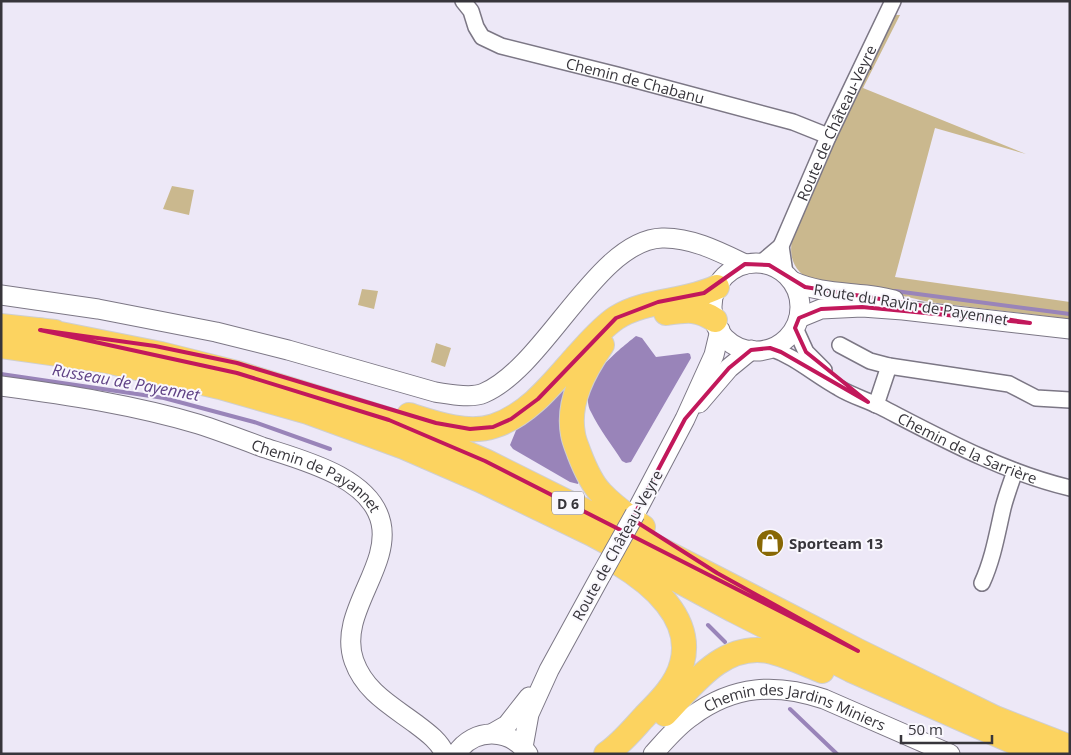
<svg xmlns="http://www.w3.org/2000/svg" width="1071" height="755" font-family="'Open Sans',sans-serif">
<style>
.green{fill:#cab88e}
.water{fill:#9984b9}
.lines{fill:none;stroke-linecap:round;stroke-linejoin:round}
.stream{stroke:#9984b9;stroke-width:4}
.minor-casing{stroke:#7c7785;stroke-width:18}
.tertiary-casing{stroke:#7c7785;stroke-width:21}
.trunk-casing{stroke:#cfcfd0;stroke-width:26}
.minor{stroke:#fff;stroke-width:15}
.tertiary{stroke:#fff;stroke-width:19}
.trunk{stroke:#fcd360;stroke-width:24}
.tertiary-bridge-casing{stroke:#7c7785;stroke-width:21;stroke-linecap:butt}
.tertiary-bridge{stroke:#fff;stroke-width:19}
.marked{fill:none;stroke:#c2185b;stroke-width:4;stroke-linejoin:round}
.labels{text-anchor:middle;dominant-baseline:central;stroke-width:4;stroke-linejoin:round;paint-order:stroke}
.shield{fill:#f9f7fd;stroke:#716f75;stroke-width:1}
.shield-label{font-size:14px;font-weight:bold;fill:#37353b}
.street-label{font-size:15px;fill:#37353b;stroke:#f9f7fd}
.poi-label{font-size:15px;font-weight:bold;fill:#37353b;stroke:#f9f7fd;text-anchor:start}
.water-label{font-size:16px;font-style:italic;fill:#5f4185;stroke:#f9f7fd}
</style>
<rect width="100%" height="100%" fill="#ede8f7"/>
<!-- green -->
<path class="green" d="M891,15h9l-37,73 163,66 -91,-26 -40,149 175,25v17l-141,-17 -51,-12 -67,-9c-24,-15 -22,-32 -16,-56z
M172,186l22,4 -5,25 -26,-6z
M362,289l16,2 -4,18 -16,-4z
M436,343l15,5 -6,19 -14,-5z"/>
<!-- water -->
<path class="water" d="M636,336l6,2 14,19 32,-4 2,1 1,4 -60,104 -5,1 -4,-2c-10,-16 -23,-32 -31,-49 -14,-30 25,-60 45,-76z
M562,389l3,1 -2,26 16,64 -1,4 -8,-2 -57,-33 -3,-4 7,-17z"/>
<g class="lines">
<!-- stream -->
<path class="stream" d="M895,291l175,23
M1,374l163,24 90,24 76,27
M708,625l17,17
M790,709l47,45"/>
<defs>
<g id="minor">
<path id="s1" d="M463,1l8,10 5,16 6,10 19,9 116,29 176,47 30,12 5,3"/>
<path id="s2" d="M781,246l47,-109 65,-136"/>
<path d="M761,263l20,-17 4,27"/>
<path d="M795,328l11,24 18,18"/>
<path d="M840,345l30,16 19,5 120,18 27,14 34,2"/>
<path id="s3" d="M770,348c26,9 45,27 69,40 13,8 28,12 42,19 60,31 122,65 189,81"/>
<path d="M876,405l13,-39"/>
<path d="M982,583c11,-24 15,-49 21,-75 3,-12 8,-25 12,-37"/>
</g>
<g id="tertiary">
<circle cx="756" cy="307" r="44"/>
<path d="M792,281c24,11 49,11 74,14 10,1 19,3 28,5"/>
<path d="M1,295l97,14 118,23 72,18 147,42c14,2 36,7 49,1 62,-27 113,-153 178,-155 29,-1 58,14 83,26"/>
<path d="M799,318l22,-9 41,-2 41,3 167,19"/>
<path id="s4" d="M1,386c67,9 133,19 197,38 22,7 43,15 64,23 40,13 109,30 119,76 10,45 -44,91 -27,138 11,31 38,45 62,63 12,9 23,17 29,30"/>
<path d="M699,403l30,-35 22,-18"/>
<path d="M635,514l50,-95 29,-64 6,-25"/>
<path d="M493,733l14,-8 22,-28"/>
<path d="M523,747l6,-33 20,-44 52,-95"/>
<path d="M456,754c18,-27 54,-26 72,0"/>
<path id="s5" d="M653,754c12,-13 24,-28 39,-38 42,-31 84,-33 132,-17l126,55"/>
</g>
<path id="trunk" d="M666,313c21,-3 31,-5 49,7
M1,326l54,6
M40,330l121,24 76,19 152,47 96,41 116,58 257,132 137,67 75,29
M602,345c-18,26 -35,57 -29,89 1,7 4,13 6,19 5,13 12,30 22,40 13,14 28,24 42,34
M1,346l106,15 113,26 88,25 96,35 76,33 112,54 141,76 118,60 190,84
M409,415c25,8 59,20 85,11 34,-11 58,-42 81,-68 13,-14 25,-29 41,-40 30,-19 68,-15 101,-31
M665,714c28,-29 57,-71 103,-63 19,4 37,13 54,20
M606,754c15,-10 27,-25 39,-38 15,-15 32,-32 37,-53 12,-45 -31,-80 -64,-100"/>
</defs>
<!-- minor casing -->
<use href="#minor" class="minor-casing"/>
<!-- tertiary casing -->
<use href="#tertiary" class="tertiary-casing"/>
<!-- trunk casing -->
<use href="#trunk" class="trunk-casing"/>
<!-- minor -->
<use href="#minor" class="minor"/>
<!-- tertiary -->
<use href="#tertiary" class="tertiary"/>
<!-- trunk -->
<use href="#trunk" class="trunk"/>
<defs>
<path id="tertiary-bridge" d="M601,575l34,-61"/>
</defs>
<!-- tertiary-bridge casing -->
<use href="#tertiary-bridge" class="tertiary-bridge-casing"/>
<!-- tertiary-bridge -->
<use href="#tertiary-bridge" class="tertiary-bridge"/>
</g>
<!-- marked area -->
<path class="marked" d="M745,264l24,1 36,22 225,36 -168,-16 -41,2 -22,9 -4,10 11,24 62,50 -87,-50 -11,-4 -19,2 -22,18 -44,51 -53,100 85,54 141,78 -373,-190 -96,-41 -152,-47 -197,-43 115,16 82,17 199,60 34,6 23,-2 18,-8 27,-20 78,-81 42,-16 46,-9z"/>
<!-- icons -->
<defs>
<symbol id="shop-disc" viewBox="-11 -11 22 22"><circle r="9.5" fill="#886805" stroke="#f9f7fd"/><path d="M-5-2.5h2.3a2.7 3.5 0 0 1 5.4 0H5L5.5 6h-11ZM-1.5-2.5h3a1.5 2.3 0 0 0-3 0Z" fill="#fff"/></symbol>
</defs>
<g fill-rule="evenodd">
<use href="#shop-disc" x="754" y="527" width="32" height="32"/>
</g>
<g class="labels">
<!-- shield labels -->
<rect class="shield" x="552" y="491.5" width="32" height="23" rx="4"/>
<g class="shield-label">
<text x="568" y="503">D 6</text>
</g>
<!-- street labels -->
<g class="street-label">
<text stroke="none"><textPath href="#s1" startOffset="201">Chemin de Chabanu</textPath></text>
<text stroke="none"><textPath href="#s2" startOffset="135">Route de Château-Veyre</textPath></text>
<text transform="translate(911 304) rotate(9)">Route du Ravin de Payennet</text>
<text stroke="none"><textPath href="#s3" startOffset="222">Chemin de la Sarrière</textPath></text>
<text stroke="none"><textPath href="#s4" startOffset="331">Chemin de Payannet</textPath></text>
<text transform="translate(617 545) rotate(-61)">Route de Château-Veyre</text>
<text stroke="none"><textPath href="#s5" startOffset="165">Chemin des Jardins Miniers</textPath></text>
</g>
<!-- poi labels -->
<g class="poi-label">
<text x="789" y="543">Sporteam 13</text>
</g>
<!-- water labels -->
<g class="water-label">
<text transform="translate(126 382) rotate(10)">Russeau de Payennet</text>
</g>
</g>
<!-- border -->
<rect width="1071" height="755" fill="none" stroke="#37353b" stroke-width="5"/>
<!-- scale -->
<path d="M901 735v8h91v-8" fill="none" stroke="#37353b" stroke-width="2.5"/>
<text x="908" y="735" font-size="15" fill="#37353b" stroke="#f9f7fd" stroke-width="4" paint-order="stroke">50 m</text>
</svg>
